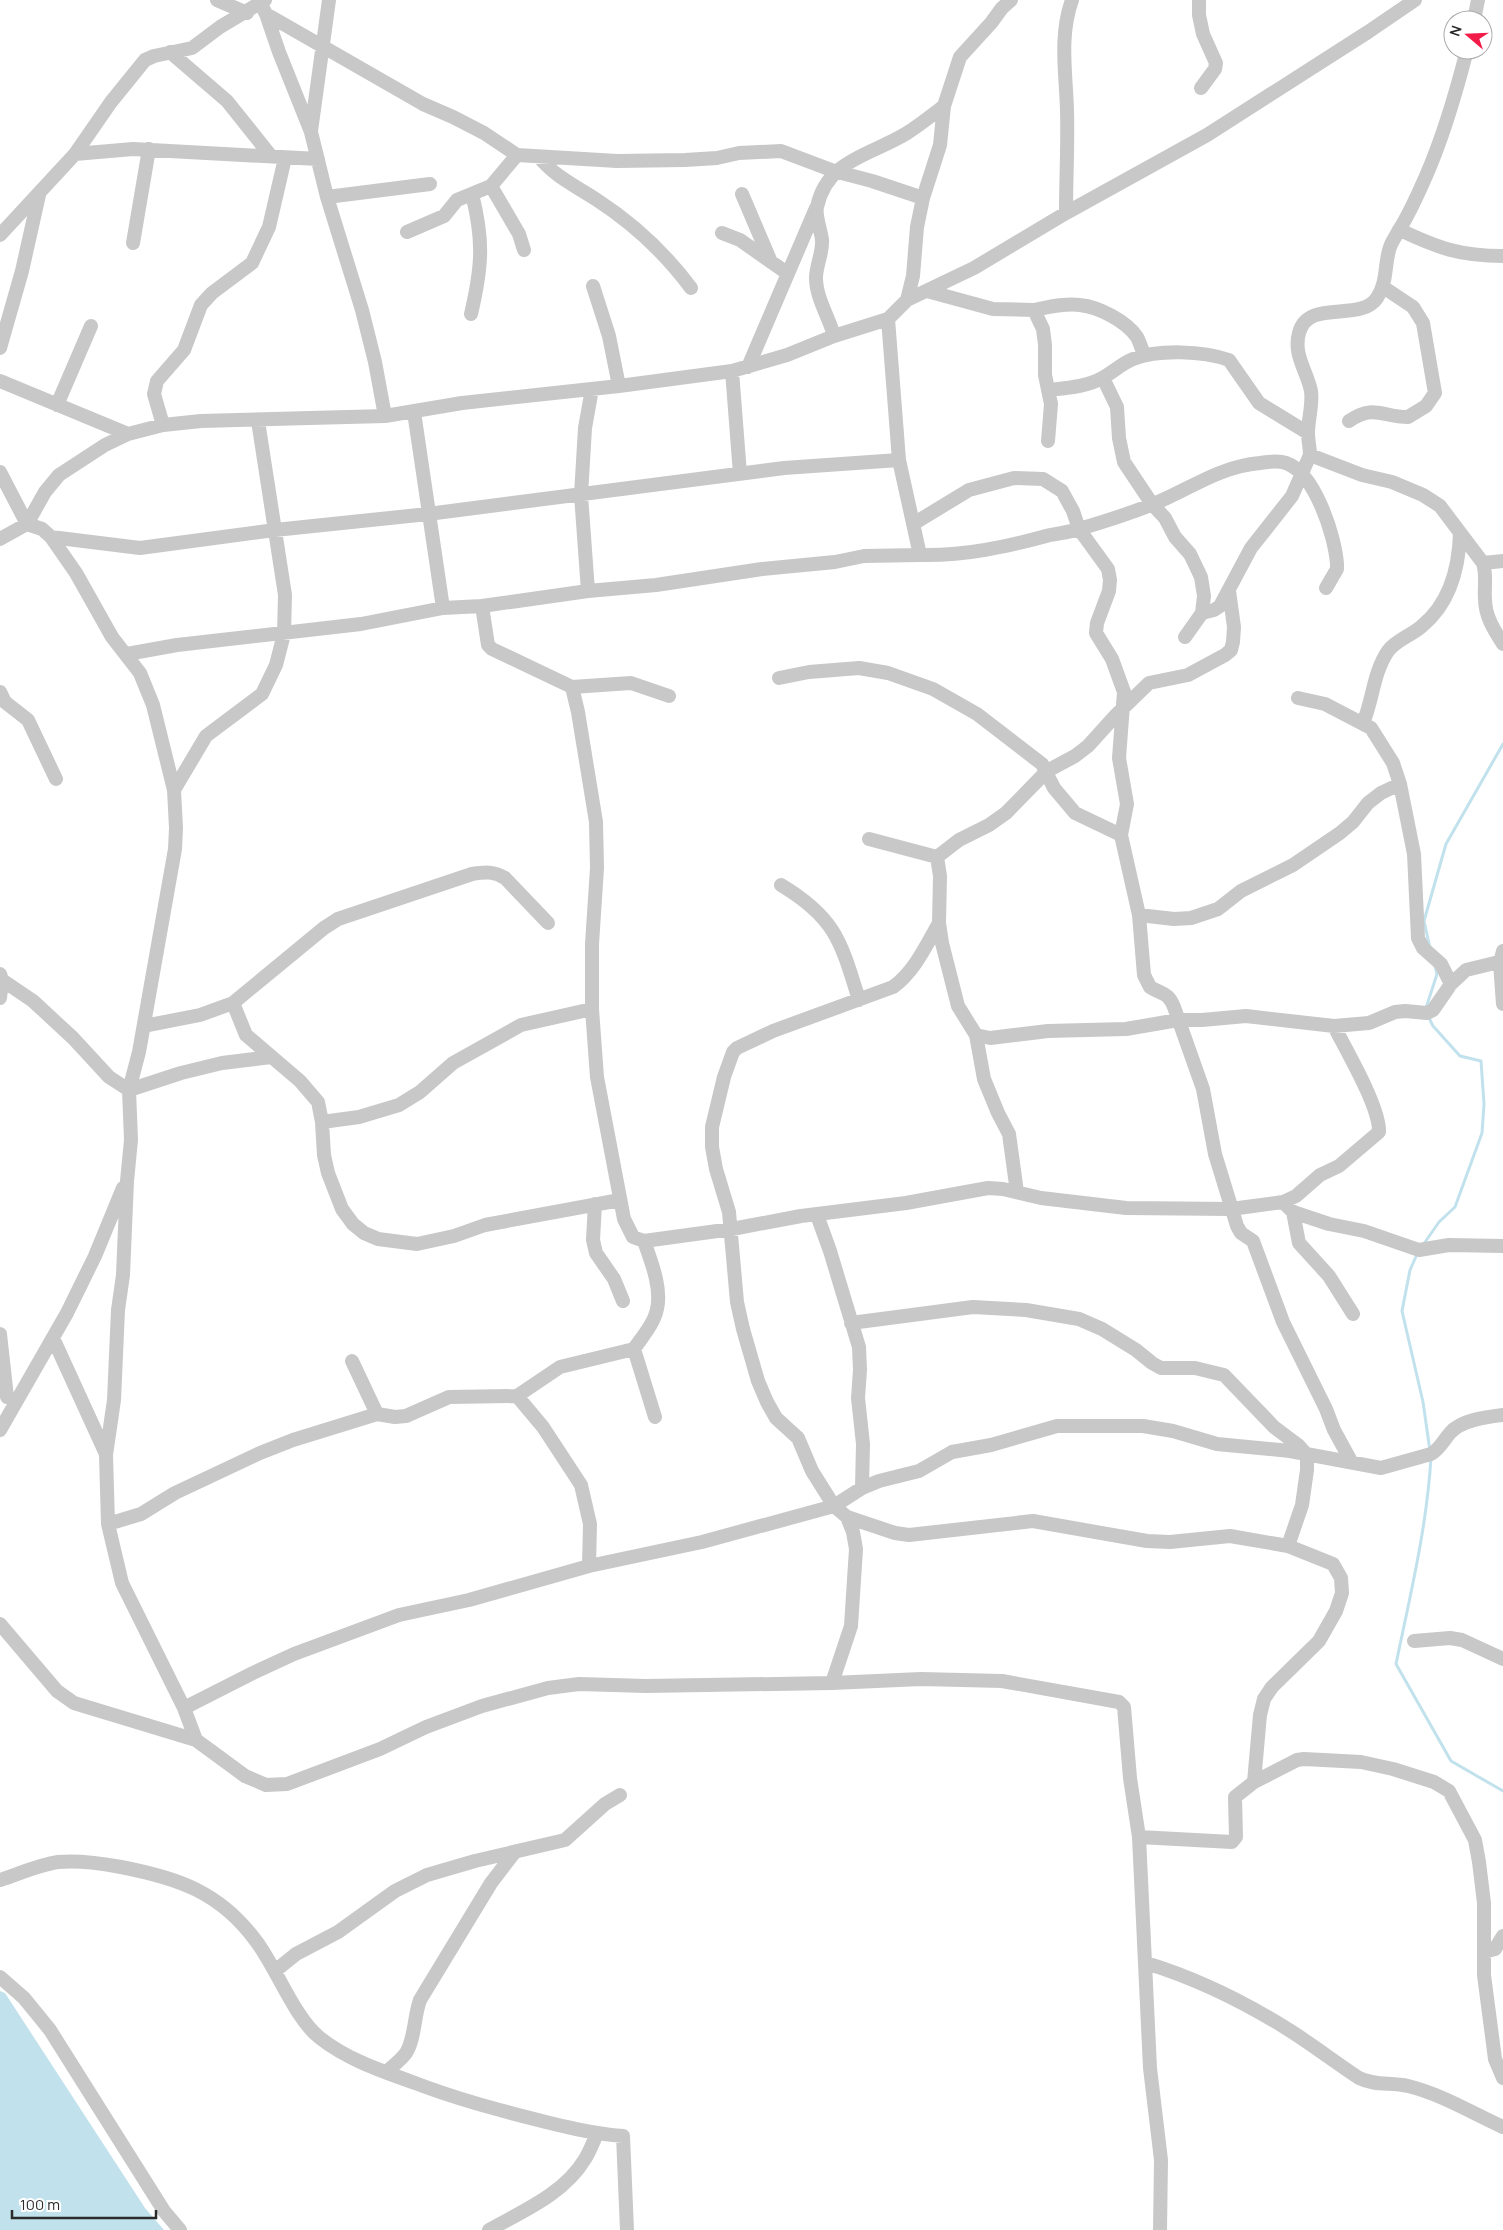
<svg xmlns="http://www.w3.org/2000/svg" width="1503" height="2230" font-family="Manrope,sans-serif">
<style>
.water{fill:#c1e2ed}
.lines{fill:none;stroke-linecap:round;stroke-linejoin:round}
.stream{stroke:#c1e2ed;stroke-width:3}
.minor{stroke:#c8c8c8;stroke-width:14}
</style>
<rect width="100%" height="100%" fill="#fff"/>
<!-- water -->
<path class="water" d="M0,1991l5,2 140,215 19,22h-164z"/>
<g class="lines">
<!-- stream -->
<path class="stream" d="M1430,948l-6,-27 22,-77 57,-100
M1426,1008l11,-34 -2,-8
M1423,1245l16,-23 16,-15 27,-74 2,-29 -3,-43 -21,-5 -27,-30 -5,-10
M1418,1252l-8,18 -8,41 21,91 7,49
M1431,1457c-4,70 -21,139 -35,207l55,97 52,30"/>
<!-- minor -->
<path class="minor" d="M217,0l30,13
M259,0l7,14 13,38 32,80 16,65 35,113 13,52 10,54
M1199,0v15l4,19 13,29 -1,6 -14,19
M266,14l157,90 30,13 31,16 33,22 100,6 68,-1 32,-2 22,-5 42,-2 53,20 38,10 51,17
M1474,20l4,-20
M170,52l57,49 44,55
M311,131l18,-131
M75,154l58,-5 185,10
M539,157c16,20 37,29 58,43 37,24 68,53 94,88
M491,186l28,48 5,16
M742,194l29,68
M327,197l103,-13
M1066,213c0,-34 2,-69 1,-103 -1,-37 -8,-74 5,-110
M1400,230c38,18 60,26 103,26
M407,232l37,-16 13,-16 34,-14 26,-31
M722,233l18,7 47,33
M0,235l75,-81 36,-52 34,-42 9,-4 38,-8 28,-21 45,-27
M133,243l16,-94
M593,286l16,50 10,50
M927,291l66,18 41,1 9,19 2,16v30l6,29 -3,37
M907,300l6,-24 4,-49 6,-29 17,-53 4,-39 16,-49 31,-34 11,-15 9,-8
M1034,310c15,-3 31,-7 46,-5 19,2 46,16 57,32 3,6 5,12 7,18
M471,314c11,-47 13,-73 1,-120
M888,319l11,141 21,95c45,1 86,-8 130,-20 10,-2 20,-3 29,-6 24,-7 49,-15 72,-24 38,-15 66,-38 109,-42 8,-1 17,-3 26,0 29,10 49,73 51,101v5l-11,19
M834,336c-5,-19 -18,-38 -18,-58 0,-13 7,-25 6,-38 -1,-10 -7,-24 -5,-33 10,-48 55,-52 90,-74 13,-8 25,-18 37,-27
M0,348l22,-77 17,-76
M748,367l68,-159
M732,371l8,103
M1103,378l14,29 2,31 5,24 28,42 13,14 10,19 15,17 11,23 3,19 -2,17 -17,24
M0,381l128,53
M1048,390c19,-2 39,-3 56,-13 10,-6 19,-14 29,-18 26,-10 70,-8 96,1l30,43 49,30
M57,405l34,-79
M414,412l29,196
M1349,421c25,-17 33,-4 59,-4l18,-11 9,-13 -12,-70 -10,-16 -30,-20
M163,425l-9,-31 3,-13 27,-31 17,-45 11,-12 40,-30 17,-36 16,-69
M1310,455c0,-7 -2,-15 -2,-22 0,-14 5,-28 3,-42 -4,-20 -18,-36 -12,-58 9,-35 61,-10 78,-35 11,-17 7,-34 13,-51 2,-6 6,-11 9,-17 11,-17 19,-36 27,-54 18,-41 30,-83 41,-126
M0,472l27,52 15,5 9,8 25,36 36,64 28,36 13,32 21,85 2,38 -1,21 -36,203 -10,38 2,50 -4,41 -4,94 -5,35 -4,90 -8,55 2,69 14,59 62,125 12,32
M913,524l56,-34 45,-12 29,1 19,12 11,20 6,18 29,40 2,11 -1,11 -12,32 -1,10 16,26 12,33 -5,66 8,46 -6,31 18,80 5,60 6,12c13,8 18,5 24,20l29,82 12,65 22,72 4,7 12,8 30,81 43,87 8,21 17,31
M51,537l89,11 135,-18 153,-16 356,-46 115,-8
M0,539l27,-15 18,-32 14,-17 46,-30 23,-11 35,-9 38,-4 184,-5 77,-13 157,-17 113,-15 55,-16 47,-19 54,-17 19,-19 67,-32 92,-55 141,-78 161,-103 47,-32
M1483,563l20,-2
M588,591l-7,-96 4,-67 7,-39
M1229,591l5,36 -1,15 -2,8 -6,5 -37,20 -39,8 -33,32 -28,31 -13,10 -28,15 -41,42 -17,12 -30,15 -22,17 3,19 -1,47 3,20 16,63 18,29 14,3 58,-7 78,-2 52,-9h24l44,-4 88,10 35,-3 26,-11 10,-1 22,2 6,-3 18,-26 15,-14 37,-9
M1202,613l12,-3 6,-4 31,-58 41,-52 18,-41 52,20 30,7 31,13 17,11 43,57c4,12 1,24 2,36 0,17 9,31 18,45
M127,654l50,-9 184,-21 82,-16 39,-2 106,-15 68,-6 106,-16 73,-7 29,-6 56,-1
M779,678l30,-6 50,-4 29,5 45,16 44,25 65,50 12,24 21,25 46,22
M572,687l59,-4 38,13
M0,692l5,10 23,18 28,59
M1298,698l27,6 46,24 22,35 7,21 14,70 4,84 5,10 18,16 10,20
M1363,723c10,-23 10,-50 25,-72 9,-12 23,-15 34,-25 28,-23 37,-58 38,-93
M174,790l32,-54 56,-42 14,-29 8,-31 1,-39 -27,-174
M869,839l68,18
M781,885c55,33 60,57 78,115
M1139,915l35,4 17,-1 27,-9 23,-18 52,-26 47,-32 13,-11 15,-19 13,-10 19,-9
M1503,951l-3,12 3,41
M0,974l2,6 -2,18
M2,980l31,21 40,37 36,39 20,13 52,-17 41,-10 49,-6
M233,1003l91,-75 14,-9 134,-45c13,-2 22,-3 33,4l43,45
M144,1026l56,-11 33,-12 13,32 54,46 18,21 4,20 2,33 4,18 14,36 11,15 11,9 14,6 39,5 37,-8 31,-11 135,-25
M976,1035l8,44 14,34 11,21 8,58
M322,1122l37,-5 40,-12 21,-13 33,-29 68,-38 71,-16
M1283,1202l13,-6 24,-21 19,-9 40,-34c1,-25 -33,-82 -45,-106
M595,1204l-2,36 3,13 18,26 9,22
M1293,1212l36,12 35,7 55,19 30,-5 54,1
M817,1215l13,36 29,96 1,23 -2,28 5,46 -1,44
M644,1241l88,-12 69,-13 105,-13 82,-15 15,1 38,9 85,10 105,1 52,-7 10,10 6,31 30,33 24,38
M851,1323l122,-16 53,3 53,9 23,10 34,21 16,13 9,5h34l29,7 50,52 24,18 9,10v15l-5,35 -14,41
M0,1334l7,63
M53,1338l53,116
M634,1349l21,68
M352,1361l25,53 18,3 11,-1 43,-19 68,-1 43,-29 74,-18c8,-12 20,-25 23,-40 5,-21 -6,-48 -13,-68l-11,-4 -9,-18 -27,-142 -5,-68v-65l5,-76 -1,-46 -18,-110 -6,-25 -80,-38 -4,-4 -6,-39
M517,1396l26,31 38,58 9,39 -1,42
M0,1430l67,-117 28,-57 28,-68
M847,1517l48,16 14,2 124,-14 114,20 23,1 60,-6 58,10 45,18 8,14 1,15 -6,18 -17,30 -47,46 -8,12 -4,16 -6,67
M108,1524l33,-10 34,-21 85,-40 33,-13 84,-26
M0,1624l57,67 17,12 122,37 49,36 21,9 21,-1 93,-35 46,-22 56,-21 66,-18 31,-4 67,2 186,-3 89,-4 81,2 117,21 5,5 6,71 9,59 11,231 11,92 -1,70
M1414,1641l36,-3 12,2 41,19
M832,1683l19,-57 5,-77 -3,-17 -6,-15 -13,-11 -22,-35 -14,-33 -22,-20 -9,-16 -9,-21 -15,-52 -6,-27 -8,-90 -13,-43 -4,-22v-20l12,-50 9,-25 4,-4 36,-17 120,-44c21,-15 33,-41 46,-64
M184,1708l69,-35 41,-19 105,-39 70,-15 120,-34 113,-24 132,-36 28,-18 17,-7 40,-10 33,-19 39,-7 66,-19h86l30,5 44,13 73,7 91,17 50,-14c9,-5 12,-13 19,-21 11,-13 36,-16 53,-18
M1139,1837l93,5 4,-5 -1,-40 19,-15 43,-22 7,-1 57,3 32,7 41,13 15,9 26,49 4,22 5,41v72l11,84 8,19
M0,1880c19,-6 38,-15 58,-18 21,-2 42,1 63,5 57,11 99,25 135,74 20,26 39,78 64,97 28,22 62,33 95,45 42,16 80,26 123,37 28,7 56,14 85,16l4,94
M1484,1952l11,-3 8,-13
M1146,1963c49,15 100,40 143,67 24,15 47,33 70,48 16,8 32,4 49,8 33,8 64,27 95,41
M275,1971l21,-17 42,-22 57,-41 32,-16 48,-14 90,-21 40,-36 15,-9
M0,1977l24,21 26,32 114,181 16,19
M386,2072c7,-6 15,-12 20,-19 9,-14 8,-37 14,-53l71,-117 23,-30
M489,2230c34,-19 75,-36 96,-71 5,-8 8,-17 12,-25"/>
</g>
<!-- north arrow -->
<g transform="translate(1468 35) rotate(289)"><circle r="24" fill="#ffffff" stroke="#aaaaaa"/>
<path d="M0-4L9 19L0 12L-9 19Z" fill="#f31c49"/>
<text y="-8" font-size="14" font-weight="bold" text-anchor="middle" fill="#2b2b2b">N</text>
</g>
<!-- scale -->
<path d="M12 2210v8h144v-8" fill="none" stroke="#2b2b2b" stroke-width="2.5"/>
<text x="20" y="2210" font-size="15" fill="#2b2b2b" stroke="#ffffff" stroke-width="4" paint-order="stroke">100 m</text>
</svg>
